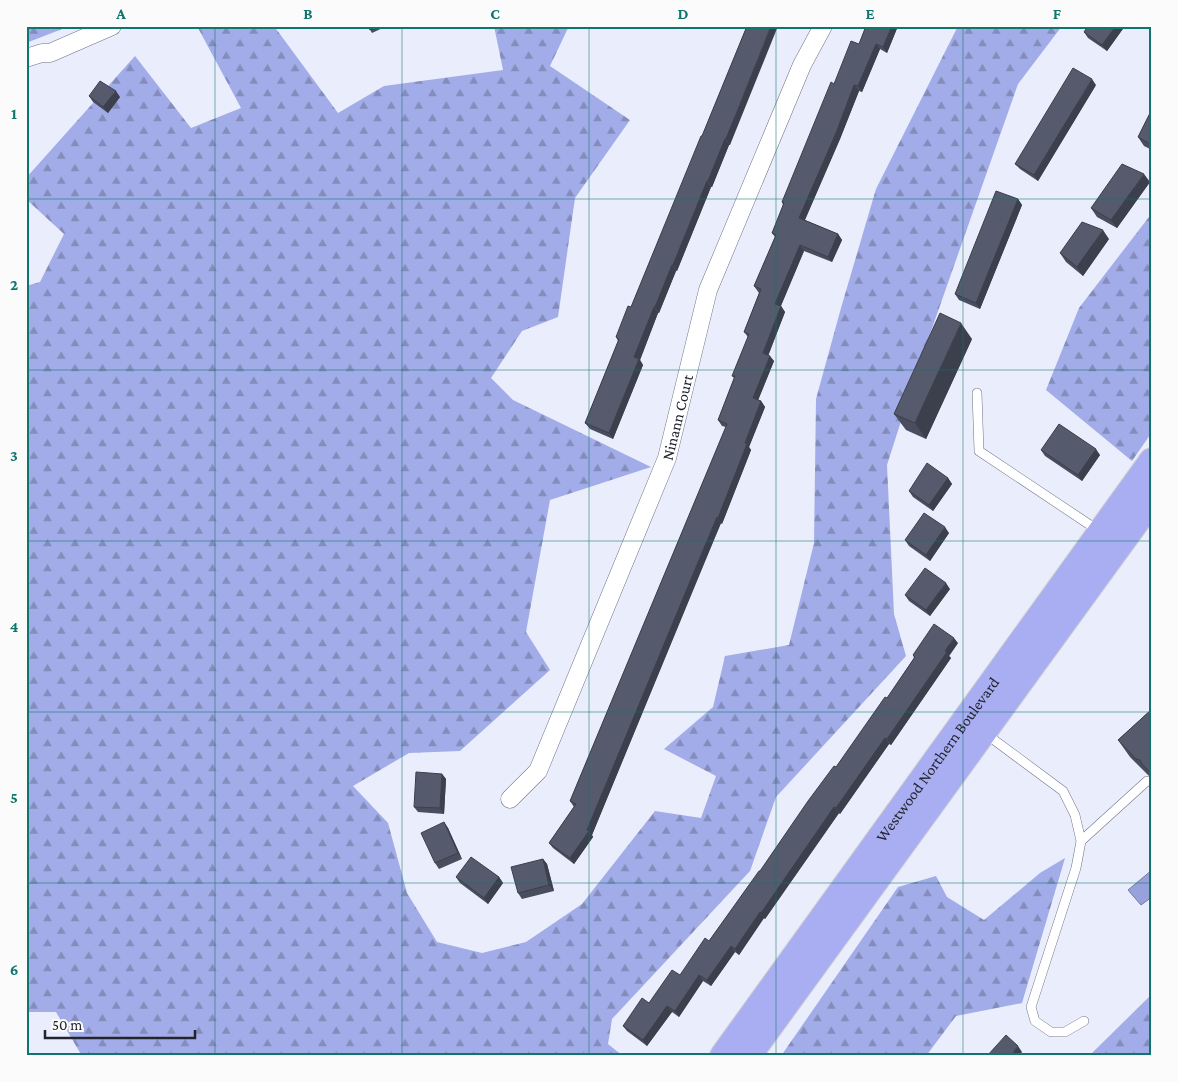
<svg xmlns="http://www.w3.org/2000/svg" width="1178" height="1082" font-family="'Crimson Pro',serif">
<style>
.forest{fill:url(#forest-firs)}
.water{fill:#97a1dc;stroke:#747ca8}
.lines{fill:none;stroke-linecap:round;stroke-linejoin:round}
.service-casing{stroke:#6f7387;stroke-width:10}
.minor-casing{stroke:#6f7387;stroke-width:19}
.primary-casing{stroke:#cfcfd1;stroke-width:28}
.service{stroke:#fff;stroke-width:9}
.minor{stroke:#fff;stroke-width:18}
.primary{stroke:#a9aef2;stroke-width:26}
.wall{fill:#4a4d5e}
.shaded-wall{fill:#3c3f4c}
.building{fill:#565a6d;stroke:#3c3f4c}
.grid{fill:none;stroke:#0f766e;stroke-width:1;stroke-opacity:0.55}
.labels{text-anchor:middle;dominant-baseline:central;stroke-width:5;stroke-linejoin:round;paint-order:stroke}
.street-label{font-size:16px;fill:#23252e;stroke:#fbfbfb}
.neatline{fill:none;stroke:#0f766e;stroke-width:2}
.grid-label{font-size:16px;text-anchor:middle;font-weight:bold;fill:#0f766e}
</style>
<defs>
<pattern id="forest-firs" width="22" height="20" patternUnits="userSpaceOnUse" patternTransform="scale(1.25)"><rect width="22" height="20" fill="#a2ace8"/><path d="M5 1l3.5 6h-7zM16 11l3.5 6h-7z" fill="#848cbc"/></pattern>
</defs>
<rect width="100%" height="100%" fill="#eaedfb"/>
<!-- forest -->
<path class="forest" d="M26,26h44l-44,17z
M197,26h77l64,87 46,-27 119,-16 -9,-44h75l-19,40 80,54 -55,78 -17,119 -36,14 -31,47 22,22 138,67 -101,33 -24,132 24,38 -90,81 -51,2 -56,33 35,37 19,70 30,49 45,11 44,-11 56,-38 73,-93 46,7 15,-42 -52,-27 49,-42 12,-51 64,-11 25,-102 2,-144 25,-91 35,-119 82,-163h104l-44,58 -100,284 -31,97 7,149 12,42 -130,141 -26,74 -138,148 -4,25 15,12h-541l-26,-44h-30v-726l14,-4 24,-48 -38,-35v-21l109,-122 56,72 50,-20z
M1152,213v219l-20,29 -86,-71 33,-82z
M1065,858l-43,145 -66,13 -30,40h-145l117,-169 38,-11 11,21 37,23 56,-47z
M1152,994v62h-63z"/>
<!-- water -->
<path class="water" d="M1152,870v27l-11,8 -13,-15z"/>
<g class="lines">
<defs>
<path id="service" d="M977,393l2,58 120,80
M986,734l77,57 12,24 6,26 -5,27 -45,139 4,14 16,11h14l19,-11
M1081,841l66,-60"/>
<g id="minor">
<path d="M26,58l16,-5h8l62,-27"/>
<path id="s1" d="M510,799l28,-28 129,-313 41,-168 94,-225 21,-39"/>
</g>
<g id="primary">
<path id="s2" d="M723,1056l429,-595"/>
<path d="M748,1056l404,-556"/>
</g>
</defs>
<!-- service casing -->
<use href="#service" class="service-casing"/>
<!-- minor casing -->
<use href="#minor" class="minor-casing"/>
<!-- primary casing -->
<use href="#primary" class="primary-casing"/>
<!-- service -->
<use href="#service" class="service"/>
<!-- minor -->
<use href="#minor" class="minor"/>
<!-- primary -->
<use href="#primary" class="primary"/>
</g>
<!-- wall -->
<path class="wall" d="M368,26h19l-15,7z
M747,26l-17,119h-1l-17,42h-1l-34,84h-1l-17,42h-1l-18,47 3,5 -30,74 -23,-10 -5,-6 33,-82 -2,-4 15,-30 71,-171z
M866,26h32l-11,27 -7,-4 -18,43 -3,-1 -19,48 -35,81 33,14 4,6 -10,22 -28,-11 -23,55 4,6 -17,43 6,6 -16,39 3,1 4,6 -16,40 2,3 -29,74 -1,-1 -18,42 -111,270 1,2 -19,27 -21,-16 -4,-5 25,-36 -4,-6 156,-374 -4,-1 -4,-6 16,-42 -2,-2 16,-39 -4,-5 15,-39 -5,-7 21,-49 -3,-4 11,-28 -1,-3 52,-118 25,-40z
M1088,26h37l-18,25 -19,-13 -4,-6z
M1096,85l-58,96 -18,-12 -5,-5z
M89,96l31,1 -12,16 -15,-11z
M1152,109v41l-8,-4 -6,-9z
M1150,182l-33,46 -20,-11 -6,-9z
M1018,199l4,6 -42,104 -21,-9 -4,-6z
M1109,239l-26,37 -17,-14 -6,-9z
M972,339l-46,100 -20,-9 -12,-16z
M1041,450l59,5 -18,26 -37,-25z
M948,478l4,6 -19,27 -20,-14 -4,-6z
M949,533l-19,28 -21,-15 -4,-6z
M950,589l-20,27 -21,-15 -4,-6z
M958,643l-9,13 2,2 -60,87 -2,-1 -49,70 -1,-1 -74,106 -1,-1 -25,37 -4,-3 -24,34 -8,-5 -24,36 -7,-5 -25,34 -20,-15 -4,-5 26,-23 31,-28 29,-34 178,-243 27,-40 -1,-3z
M1152,709v70l-22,-22 -12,-17z
M442,774l4,5 -2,35 -26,-2 -4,-5z
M444,822l4,6 14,31 -23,10 -4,-6z
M543,859l4,5 7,27 -32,8 -4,-6z
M456,877h43l4,6 -15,21 -28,-21z"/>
<!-- shaded-wall -->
<path class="shaded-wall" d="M771,26h7l-48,119 -4,-6z
M892,26h6l-11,27 -4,-6z
M1116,26h9l-18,25 -5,-6z
M876,44l4,5 -18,43 -4,-6z
M1092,79l4,6 -58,96 -4,-6z
M854,85l5,6 -19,48 -37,85 -4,-6z
M116,91l4,6 -12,16 -5,-6z
M725,139l4,6 -17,42 -4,-6z
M1144,174l6,8 -33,46 -6,-8z
M707,181l4,6 -34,84 -4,-6z
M1018,199l4,6 -42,104 -4,-6z
M1103,230l6,9 -26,37 -6,-9z
M838,234l4,6 -10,22 -4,-5z
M800,245l4,6 -25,59 -4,-6z
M672,265l4,6 -17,42 -4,-6z
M781,306l4,6 -18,47 -4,-6z
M654,307l4,6 -18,47 3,5 -30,74 -4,-6 25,-76z
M961,323l11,16 -46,100 -11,-16z
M770,356l4,5 -17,42 -4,-5z
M761,401l4,6 -16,40 2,3 -29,74 -4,-6z
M1096,449l4,6 -18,26 -4,-6z
M948,478l4,6 -19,27 -4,-6z
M717,517l4,6 -129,312 1,2 -19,27 -4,-6 17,-28z
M945,527l4,6 -19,28 -4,-6z
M946,583l4,6 -20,27 -4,-6z
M954,638l4,5 -9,13 2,2 -60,87 -4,-6z
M885,738l4,6 -49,70 -4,-6z
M442,774l4,5 -2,35 -4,-6z
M834,807l5,6 -74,106 -4,-6z
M444,822l4,6 14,31 -4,-6z
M543,859l4,5 7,27 -5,-6z
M499,877l4,6 -15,21 -4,-6z
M760,912l4,6 -25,37 -4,-6z
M731,946l4,6 -24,34 -4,-6z
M699,975l4,6 -24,36 -4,-6z
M667,1006l5,6 -25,34 -4,-6z
M1018,1046l4,6 -3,4h-6l-1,-2z"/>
<!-- building -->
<path class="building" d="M368,26h10l-8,4z
M747,26h24l-45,113h-1l-17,42h-1l-34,84h-1l-17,42h-1l-20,50 5,2 -30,74 -24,-10 34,-84 -3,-2 12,-31 3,1 70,-171h1z
M866,26h26l-9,21 -7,-3 -18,42 -4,-1 -18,48 -37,85 39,16 -10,23 -28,-12 -25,59 6,2 -18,47 7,3 -17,42 8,3 -16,42 2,1 -29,74 -1,-1 -18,43 -112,270 2,1 -19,27 -21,-15 27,-39 -6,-3 157,-377 -9,-4 17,-44h-3l17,-42 -5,-2 17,-43 -7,-3 22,-51 -4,-2 12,-30 -2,-1 49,-120 3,2 17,-43 8,3z
M1088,26h28l-14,19 -18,-13z
M1073,68l19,11 -58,96 -19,-11z
M100,81l16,10 -13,16 -14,-11z
M1152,109v36l-14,-8z
M1122,164l22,10 -33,46 -20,-12z
M996,191l22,8 -42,104 -21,-9z
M1082,222l21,8 -26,37 -17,-14z
M940,313l21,10 -46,100 -21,-9z
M1059,424l37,25 -18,26 -37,-25z
M927,463l21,15 -19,27 -20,-14z
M924,513l21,14 -19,28 -21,-15z
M925,568l21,15 -20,27 -21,-15z
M934,624l20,14 -9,13 2,1 -60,87 -2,-1 -49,70 -2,-1 -73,106 -1,-1 -25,37 -4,-3 -24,34 -8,-5 -24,36 -8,-5 -24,34 -20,-14 19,-28 7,5 23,-33 8,5 25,-37 4,3 50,-70h1l48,-70 26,-35 2,1 49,-70 2,1 28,-41 -2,-2z
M1152,709v65l-10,-10 -2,-4 -4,-1 -18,-19z
M416,772l26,2 -2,34 -26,-1z
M444,822l14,31 -23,10 -14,-30z
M471,857l28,20 -15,21 -28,-21z
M543,859l6,26 -31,8 -7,-26z
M1006,1035l12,11 -6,8 2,2h-27z"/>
<!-- grid -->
<path class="grid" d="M215,26v1030M402,26v1030M589,26v1030M776,26v1030M963,26v1030M26,199h1126M26,370h1126M26,541h1126M26,712h1126M26,883h1126"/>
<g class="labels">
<!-- street labels -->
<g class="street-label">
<text stroke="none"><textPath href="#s1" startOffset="420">Ninann Court</textPath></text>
<text stroke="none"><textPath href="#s2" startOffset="366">Westwood Northern Boulevard</textPath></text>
</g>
</g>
<!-- border -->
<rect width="1178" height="1082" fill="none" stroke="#fbfbfb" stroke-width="55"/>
<!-- scale -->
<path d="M45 1030v8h150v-8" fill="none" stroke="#23252e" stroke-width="2.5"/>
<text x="52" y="1030" font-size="15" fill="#23252e" stroke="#fbfbfb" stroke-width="4" paint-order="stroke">50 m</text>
<rect x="28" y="28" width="1122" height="1026" class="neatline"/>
<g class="grid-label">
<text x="121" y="19">A</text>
<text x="308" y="19">B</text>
<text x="495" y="19">C</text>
<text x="683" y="19">D</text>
<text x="870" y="19">E</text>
<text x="1057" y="19">F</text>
<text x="14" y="119">1</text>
<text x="14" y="290">2</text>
<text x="14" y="461">3</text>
<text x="14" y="632">4</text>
<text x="14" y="803">5</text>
<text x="14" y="975">6</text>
</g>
</svg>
